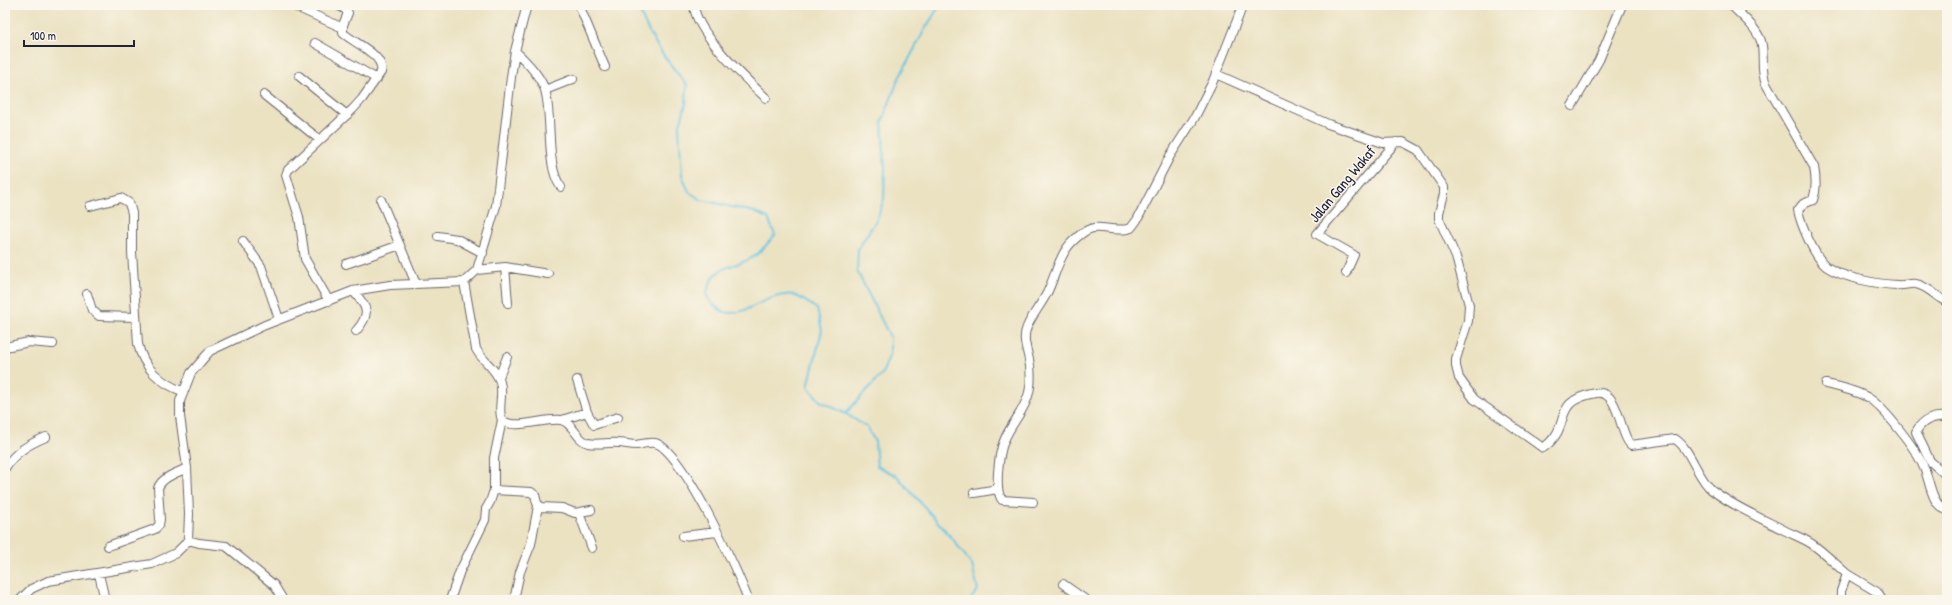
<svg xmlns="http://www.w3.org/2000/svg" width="1952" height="605" font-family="'Patrick Hand',sans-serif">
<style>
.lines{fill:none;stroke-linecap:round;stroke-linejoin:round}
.stream{stroke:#62c3e1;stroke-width:2}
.street-casing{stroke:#68656a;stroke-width:10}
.street{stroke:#fff;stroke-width:8}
.labels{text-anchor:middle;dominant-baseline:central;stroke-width:3;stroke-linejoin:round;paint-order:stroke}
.street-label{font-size:15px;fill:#22223b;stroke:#fbf7ec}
</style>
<rect width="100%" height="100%" fill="#fbf7ec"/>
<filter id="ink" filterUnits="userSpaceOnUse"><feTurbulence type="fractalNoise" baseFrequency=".025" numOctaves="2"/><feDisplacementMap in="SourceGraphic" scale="8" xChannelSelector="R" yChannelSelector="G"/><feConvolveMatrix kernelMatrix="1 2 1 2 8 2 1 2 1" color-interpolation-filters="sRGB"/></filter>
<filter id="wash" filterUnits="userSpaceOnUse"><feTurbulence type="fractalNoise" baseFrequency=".012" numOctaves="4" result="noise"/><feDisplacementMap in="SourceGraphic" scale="16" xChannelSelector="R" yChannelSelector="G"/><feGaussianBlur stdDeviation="0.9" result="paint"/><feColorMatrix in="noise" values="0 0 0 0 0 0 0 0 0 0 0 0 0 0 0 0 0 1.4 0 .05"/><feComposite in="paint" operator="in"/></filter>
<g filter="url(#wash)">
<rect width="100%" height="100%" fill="#ebe2c2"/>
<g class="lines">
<!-- stream -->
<path class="stream" d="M638,5c8,30 30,57 49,80l-1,19 -7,24 3,47 7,17 13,8 52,12 14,6 7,17c-6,6 -13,17 -22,22 -23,14 -38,4 -47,38 25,39 47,3 78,0 3,0 6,-1 9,0 8,2 17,9 24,14l5,21 -14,57 12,14 26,13 21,13 8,15 2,24 20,10 55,62 20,27 6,25 -8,10
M846,413l36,-39 8,-20v-17l-33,-66 1,-22 19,-30 7,-20 1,-31 -3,-46 16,-42 27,-51 15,-24"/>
</g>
</g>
<g filter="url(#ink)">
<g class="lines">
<defs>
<path id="street" d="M292,5l51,23
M579,5l26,62
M694,5c1,27 52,74 72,93
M1731,5c10,10 25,22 30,36 4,14 -1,28 5,43l48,83c2,11 3,22 -1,33l-10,4 -5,6c3,15 17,48 29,57 16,11 51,17 70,18 6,1 13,-2 19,-1 12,2 20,13 31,18
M315,43l62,36
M515,51c11,10 25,25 30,39 8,26 0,77 16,97
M1216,74l112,50 55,19 20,-1 15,8 26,37v7l-5,19v6l17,38 13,48 -1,16 -12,38v7l3,12 15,21 69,49c32,-23 5,-46 53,-55 24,-4 23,42 35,52l44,-6c16,10 22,39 37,51 19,15 48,28 70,39 9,5 21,9 30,15 13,9 23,20 35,30l-6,17v9
M299,76l48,39
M545,90l28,-11
M264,95l56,45
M1572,106l27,-46 23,-55
M381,200l35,84
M90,206l31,-8 8,5 3,10v39l6,92c5,23 22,39 44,47
M438,236l19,3 26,14
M243,241l18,25 18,53
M346,264l54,-19
M505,267l3,36
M477,270l28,-3 43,7
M1346,273l8,-18 -37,-21 79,-92
M464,282l12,67c7,13 20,19 24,33 4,12 -3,27 2,38 13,11 43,-3 59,0 12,2 15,20 27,23 10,2 21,-1 30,0 6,0 12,2 18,2 6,-1 13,-3 19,-2 26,5 84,130 93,157
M353,291c15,16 18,23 3,40
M87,294l5,16 7,6 37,1
M329,301l-24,-42 -6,-42 -13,-42 2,-5 65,-61 9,-10 19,-27c4,-17 -27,-29 -38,-39v-8l5,-12 -3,-4 -8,-4
M5,347l24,-5 24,2
M499,377l8,-20
M1826,384c14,3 28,6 41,13 17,10 50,53 57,71 6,12 7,38 23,42
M587,412l7,13 24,-8
M1947,417c-13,-1 -25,3 -31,15l14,29 17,15
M562,420l25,-8 -10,-32
M5,468c10,-16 24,-24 41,-31
M494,490l37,2 4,3 2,8 4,4 21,1 13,5 16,-3
M974,493l24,-4
M1033,502l-31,-2c-8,-10 -3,-47 2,-59 6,-16 19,-28 24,-45 3,-9 3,-20 2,-30 -1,-13 -9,-26 -3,-39 5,-12 14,-22 20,-34 8,-16 12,-38 25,-51 25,-25 29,-9 56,-13l3,-1 6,-8 33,-64 25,-39 18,-36 30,-76
M579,513l13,35
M683,536l34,-4
M188,540l11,3 27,3 48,39 9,15
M108,546l47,-17 4,-4 1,-6 -2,-31c4,-11 19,-15 29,-20
M99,574l6,26
M1847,574l30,18 5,8
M1063,584l23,16
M20,600l11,-11 17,-8 104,-17 24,-11 8,-8 4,-5 1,-26 -2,-46 -7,-52v-15l11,-28 19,-22 55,-26 88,-34 37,-6 74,-3 13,-12 19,-64 15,-129 4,-26 12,-46
M450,600l10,-29 25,-51 1,-11 4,-7 4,-12v-32l8,-38
M514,600l6,-28 11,-28 7,-38"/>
</defs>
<!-- street casing -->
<use href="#street" class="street-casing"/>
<!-- street -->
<use href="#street" class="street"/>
</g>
</g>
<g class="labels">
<!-- street labels -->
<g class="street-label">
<text transform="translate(1342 184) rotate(-50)">Jalan Gang Wakaf</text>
</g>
</g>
<!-- margin -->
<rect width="1952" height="605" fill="none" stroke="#fbf7ec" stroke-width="20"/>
<!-- scale -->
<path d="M24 40v6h110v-6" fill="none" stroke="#22223b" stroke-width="2"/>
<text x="30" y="40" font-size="12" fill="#22223b" stroke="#fbf7ec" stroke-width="3" paint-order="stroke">100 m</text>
</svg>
